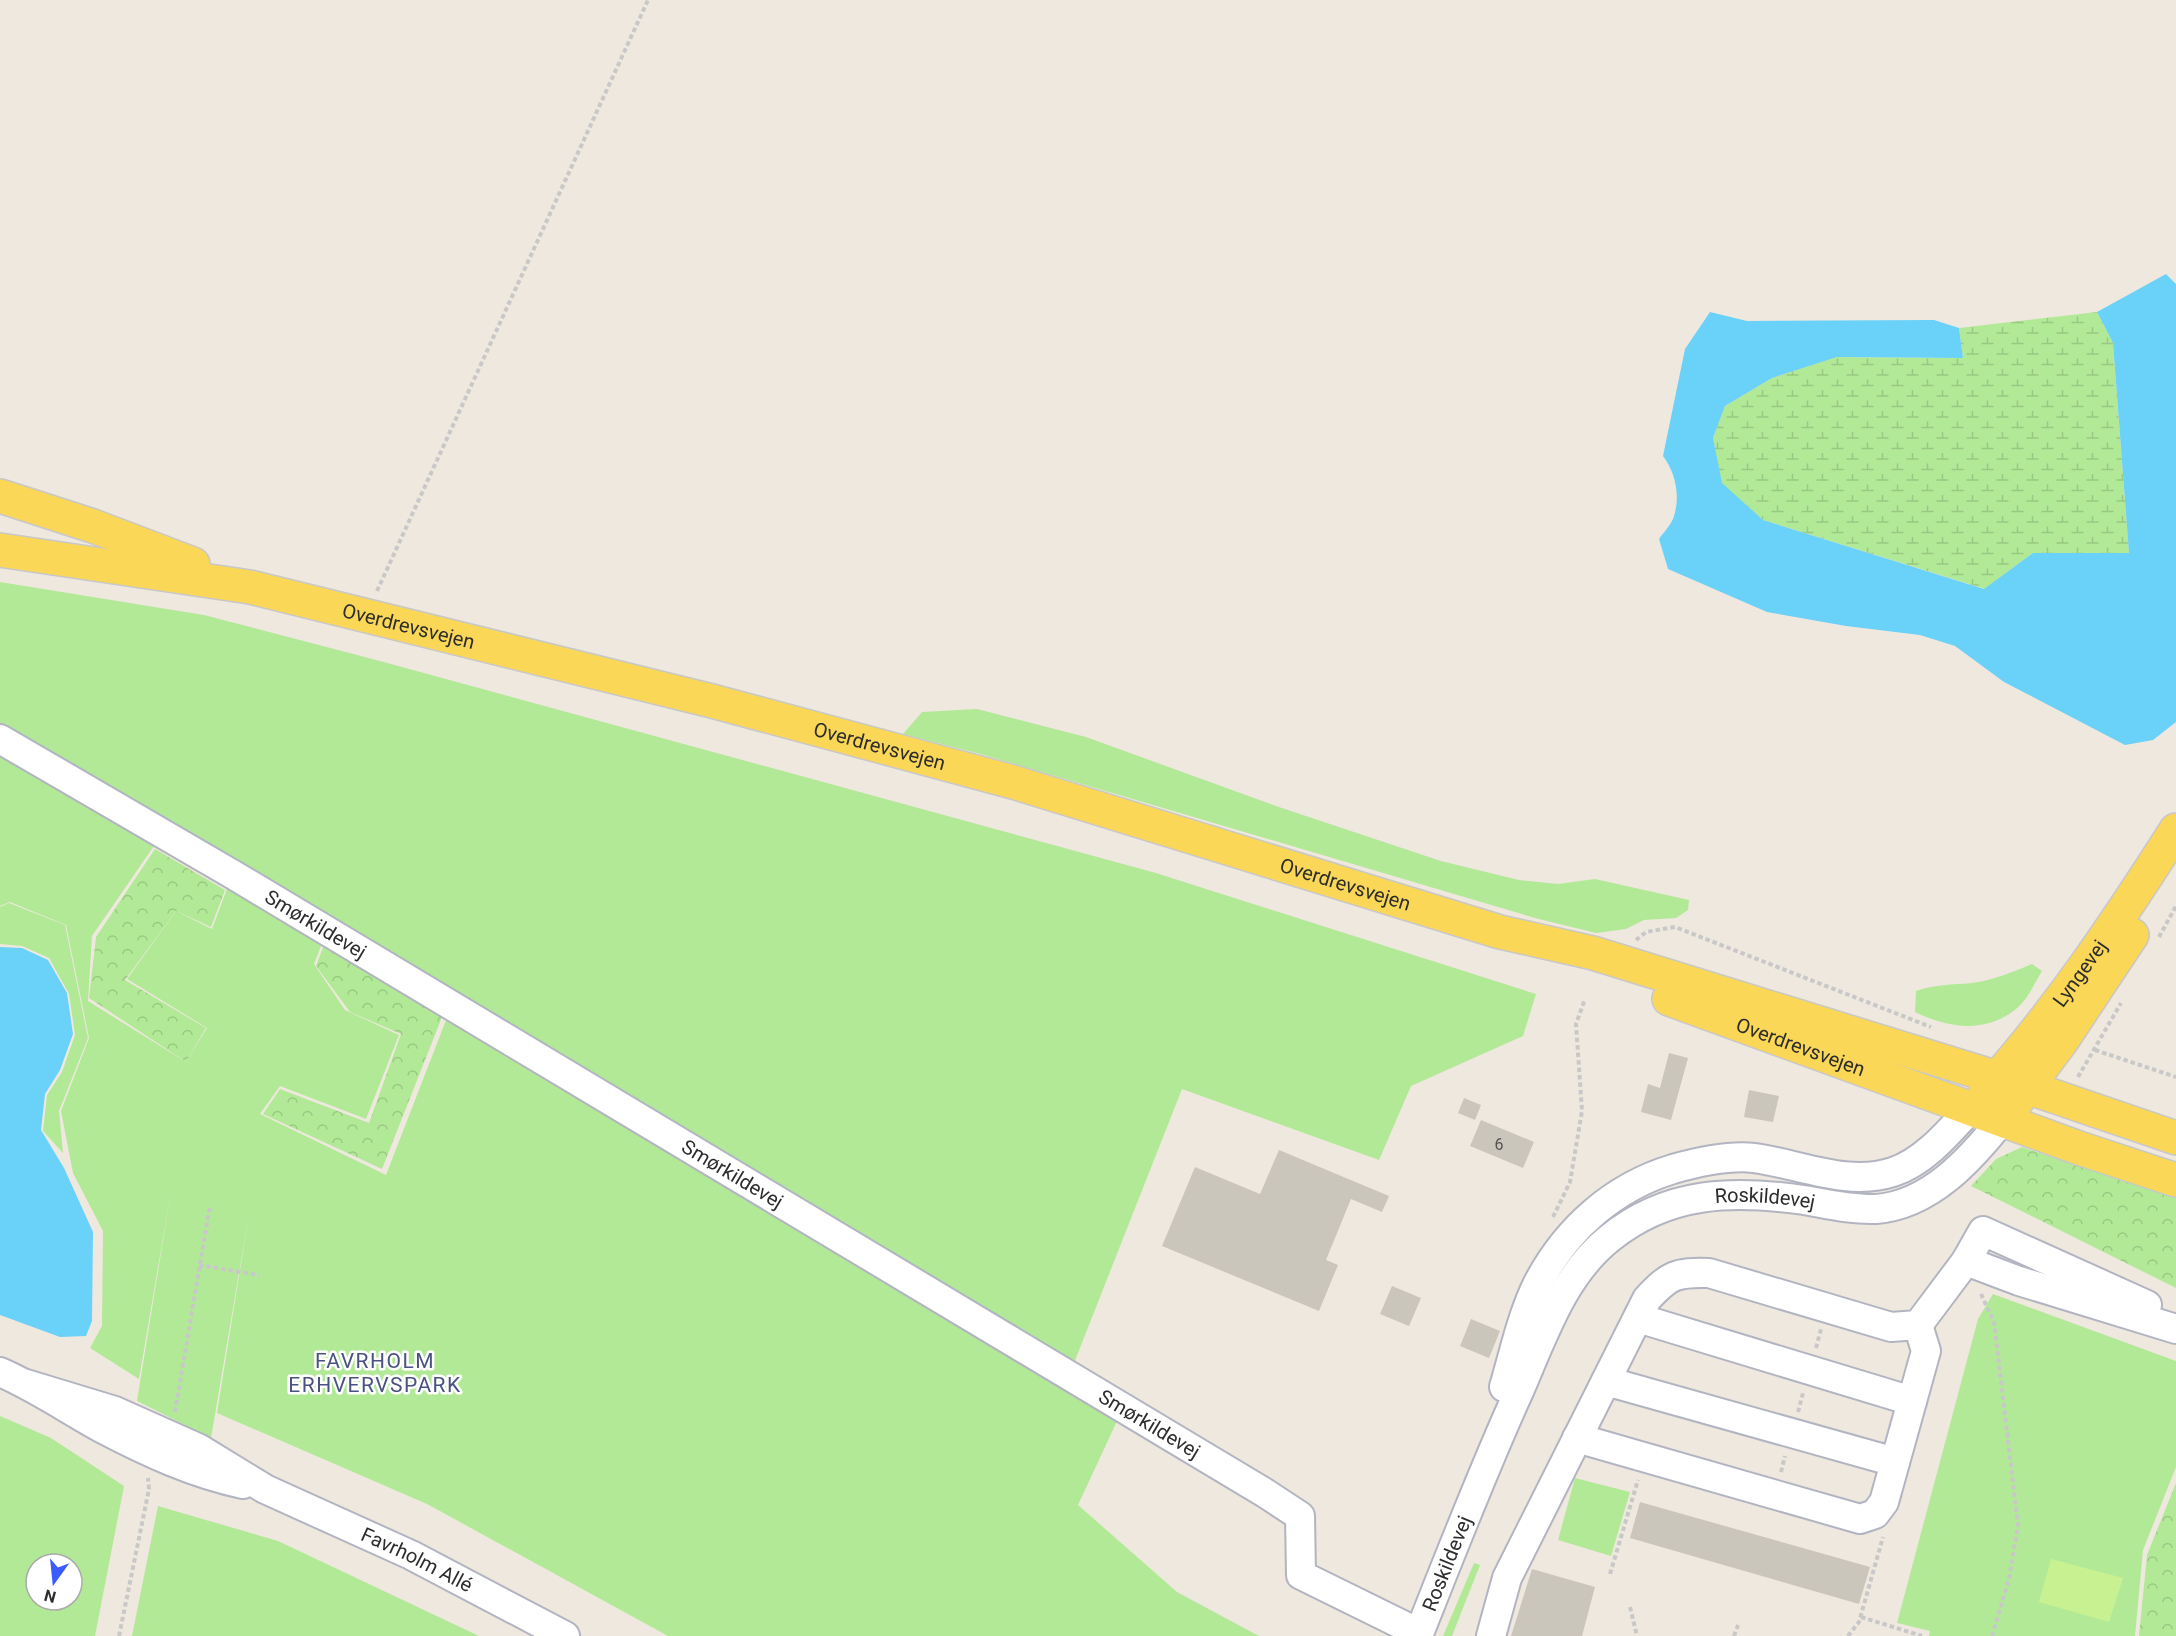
<svg xmlns="http://www.w3.org/2000/svg" width="2176" height="1636" font-family="Roboto,sans-serif">
<style>
.grass{fill:#b2e997;fill-rule:evenodd}
.forest{fill:url(#forest-crowns)}
.wetland{fill:url(#wetland-marsh)}
.pitch{fill:#c8f192}
.water{fill:#6ad1f8}
.building{fill:#cbc6bc}
.lines{fill:none;stroke-linecap:round;stroke-linejoin:round}
.minor-casing{stroke:#b2b5c1;stroke-width:32}
.major-casing{stroke:#c8c8c8;stroke-width:36}
.path{stroke:#c8c8c8;stroke-width:4;stroke-dasharray:4.5 3;stroke-linecap:butt}
.minor{stroke:#fff;stroke-width:28}
.major{stroke:#fbd757;stroke-width:33}
.labels{text-anchor:middle;dominant-baseline:central;stroke-width:5;stroke-linejoin:round;paint-order:stroke}
.number-label{font-size:16px;fill:#545351}
.street-label{font-size:20px;fill:#2d2d2d;stroke:#fff}
.neighbourhood-label{font-size:21px;letter-spacing:1.5px;fill:#495282;stroke:#fff}
</style>
<defs>
<pattern id="forest-crowns" width="20" height="18" patternUnits="userSpaceOnUse" patternTransform="scale(1.5)"><rect width="20" height="18" fill="#b2e997"/><path d="M2 6a3 3 0 1 1 6 0M12 15a3 3 0 1 1 6 0" fill="none" stroke="#99c882"/></pattern>
<pattern id="wetland-marsh" width="20" height="14" patternUnits="userSpaceOnUse" patternTransform="scale(1.5)"><rect width="20" height="14" fill="#b2e997"/><path d="M1 5h8M5 5V1M11 12h8M15 12V8" fill="none" stroke="#99c882"/></pattern>
</defs>
<rect width="100%" height="100%" fill="#efe8de"/>
<!-- grass -->
<path class="grass" d="M0,582l204,33 176,46 776,212 380,121 -13,42 -112,50 -32,74 -197,-71 -108,274 -918,-520 -64,93 -4,65 98,61 21,-34 -80,-49 49,-68 36,18 16,-43 95,55 -9,23 31,46 54,25 -33,84 -86,-33 -20,28 126,61 62,-160 670,404 -40,86 99,87 82,44h-591l-241,-132 -210,-91 32,-199 -38,224 -74,-37 34,-210 -32,188 -49,-31 12,-22 1,-95 -30,-58 -12,-62 28,-73 -23,-113 -56,-23 -10,4z
M977,709l109,28 193,70 162,54 78,19 39,4 37,-5 94,21 -1,10 -12,8 -32,2 -18,9 -30,4 -61,-15 -551,-163 -81,-21 19,-22z
M9,903l56,22 23,113 -29,73 4,42 -20,-22 4,-36 15,-23 13,-37 -6,-41 -20,-36 -27,-12 -22,-2v-37z
M2032,964l10,7c-7,11 -15,30 -26,38 -31,25 -68,19 -101,3l1,-21c20,-7 36,-6 56,-8 21,-3 41,-11 60,-19z
M1993,1294l183,67v106l-33,83 -8,86h-206l1,-5 -33,-8 81,-304z
M0,1416l51,22 73,48 -29,150h-95zM36,1564h36v36h-36z
M1575,1478l55,14 -19,64 -53,-16z
M158,1506l120,35 201,95h-347z
M1474,1563l6,2 -28,71h-9z"/>
<!-- forest -->
<path class="forest" d="M155,849l70,41 -14,37 -35,-16 -51,69 81,48 -20,34 -97,-64 7,-61z
M325,942l119,70 -62,157 -119,-55 17,-25 89,34 32,-89 -51,-22 -34,-46z
M2022,1147l154,51v90l-205,-102 25,-27z
M2176,1483v153h-37l8,-81z"/>
<!-- wetland -->
<path class="wetland" d="M2097,312l16,31 16,210h-96l-48,36 -222,-69 -42,-37 -8,-45 12,-32 47,-28 64,-21 127,1 -4,-30z"/>
<!-- pitch -->
<path class="pitch" d="M2051,1559l72,19 -14,44 -70,-20z"/>
<!-- water -->
<path class="water" d="M2166,274l10,10v438l-23,18 -28,5 -121,-63 -49,-36 -35,-11 -74,-9 -79,-14 -99,-43 -9,-30c4,-6 11,-13 14,-20 8,-21 3,-46 -10,-63l22,-107 25,-37 37,9 187,-1 25,8 4,30 -126,-1 -65,21 -47,28 -12,32 9,45 41,37 221,69 49,-36h96l-16,-210 -16,-31z
M0,947l22,1 26,12 19,33 6,41 -13,36 -15,24 -4,36 23,38 29,64 -1,89 -6,15 -26,1 -60,-22z"/>
<!-- building -->
<path class="building" d="M1669,1053l19,5 -17,62 -30,-8 7,-28 12,4z
M1749,1090l30,6 -6,26 -29,-5z
M1464,1098l17,7 -6,15 -17,-7z
M1481,1120l53,22 -11,26 -53,-22z
M1279,1150l110,46 -7,16 -31,-13 -25,61 12,5 -19,46 -157,-65 33,-79 65,27z
M1392,1286l29,12 -12,28 -29,-12z
M1471,1319l29,12 -11,27 -29,-12z
M1640,1502l230,65 -11,37 -229,-66z
M1532,1569l63,18 -13,49h-71z"/>
<g class="lines">
<defs>
<g id="minor">
<path id="s1" d="M0,739l232,135 1033,619 35,23 1,59 118,58"/>
<path d="M1966,1261l17,-30 164,74"/>
<path d="M1638,1318l274,83"/>
<path d="M0,1372c37,16 70,39 105,58 44,23 90,44 138,54"/>
<path d="M1606,1381l289,81"/>
<path id="s2" d="M26,1384l89,27 83,37 67,41 146,66 154,81"/>
<path d="M1504,1387c10,-34 18,-72 34,-104 29,-55 76,-96 135,-114 25,-7 56,-14 81,-11 46,6 93,29 139,14 31,-10 56,-40 77,-63"/>
<path d="M1577,1438l283,81 15,-5 9,-12 42,-151 -8,-26"/>
<path id="s3" d="M1418,1636c33,-83 65,-166 102,-247 23,-53 43,-114 90,-151 58,-47 123,-48 194,-38 23,4 47,10 72,9 54,-4 95,-50 126,-89"/>
<path d="M1491,1636l16,-58 140,-279c22,-24 29,-27 62,-26l182,54 27,-2 48,-64 53,20 157,48"/>
</g>
<g id="major">
<path d="M0,496l93,30 100,38"/>
<path id="s4" d="M0,550l250,37 462,114 301,81 487,150 93,21 434,134 149,51"/>
<path id="s5" d="M1669,999l410,149 97,32"/>
<path id="s6" d="M1985,1092c72,-80 133,-171 191,-262"/>
<path d="M2016,1102l45,-60 71,-107"/>
</g>
</defs>
<!-- minor casing -->
<use href="#minor" class="minor-casing"/>
<!-- major casing -->
<use href="#major" class="major-casing"/>
<!-- path -->
<path class="path" d="M377,591l271,-591
M2159,937l17,-31
M1636,940l10,-8 29,-5 256,100
M2095,1050l81,27
M2078,1077l43,-74
M1553,1217l17,-35 12,-71 -6,-87 9,-25
M199,1265l60,10
M1981,1294l13,28 24,203 -9,54 -17,57
M1816,1348l5,-19
M175,1412l35,-207
M1798,1412l5,-19
M1781,1472l4,-16
M1610,1574l28,-94
M1630,1607l7,29
M1861,1617l61,19
M119,1636l30,-147 -1,-11
M1734,1636l4,-11
M1848,1636l11,-14 24,-85"/>
<!-- minor -->
<use href="#minor" class="minor"/>
<!-- major -->
<use href="#major" class="major"/>
</g>
<g class="labels">
<!-- number labels -->
<g class="number-label">
<text x="1499" y="1144">6</text>
</g>
<!-- street labels -->
<g class="street-label">
<text stroke="none"><textPath href="#s4" startOffset="416">Overdrevsvejen</textPath></text>
<text stroke="none"><textPath href="#s4" startOffset="902">Overdrevsvejen</textPath></text>
<text stroke="none"><textPath href="#s4" startOffset="1388">Overdrevsvejen</textPath></text>
<text stroke="none"><textPath href="#s1" startOffset="366">Smørkildevej</textPath></text>
<text stroke="none"><textPath href="#s6" startOffset="152">Lyngevej</textPath></text>
<text stroke="none"><textPath href="#s5" startOffset="140">Overdrevsvejen</textPath></text>
<text stroke="none"><textPath href="#s1" startOffset="852">Smørkildevej</textPath></text>
<text stroke="none"><textPath href="#s3" startOffset="610">Roskildevej</textPath></text>
<text stroke="none"><textPath href="#s1" startOffset="1338">Smørkildevej</textPath></text>
<text stroke="none"><textPath href="#s2" startOffset="430">Favrholm Allé</textPath></text>
<text stroke="none"><textPath href="#s3" startOffset="78">Roskildevej</textPath></text>
</g>
<!-- neighbourhood labels -->
<g class="neighbourhood-label">
<text x="375" y="1361">FAVRHOLM<tspan x="375" dy="24">ERHVERVSPARK</tspan></text>
</g>
</g>
<!-- north arrow -->
<g transform="translate(54 1582) rotate(195)"><circle r="28" fill="#ffffff" stroke="#ababab" stroke-width="1.5"/>
<path d="M0-4.5L10 22L0 15L-10 22Z" fill="#3b5dff"/>
<text y="-9" font-size="16" font-weight="bold" text-anchor="middle" fill="#2d2d2d">N</text>
</g>
</svg>
